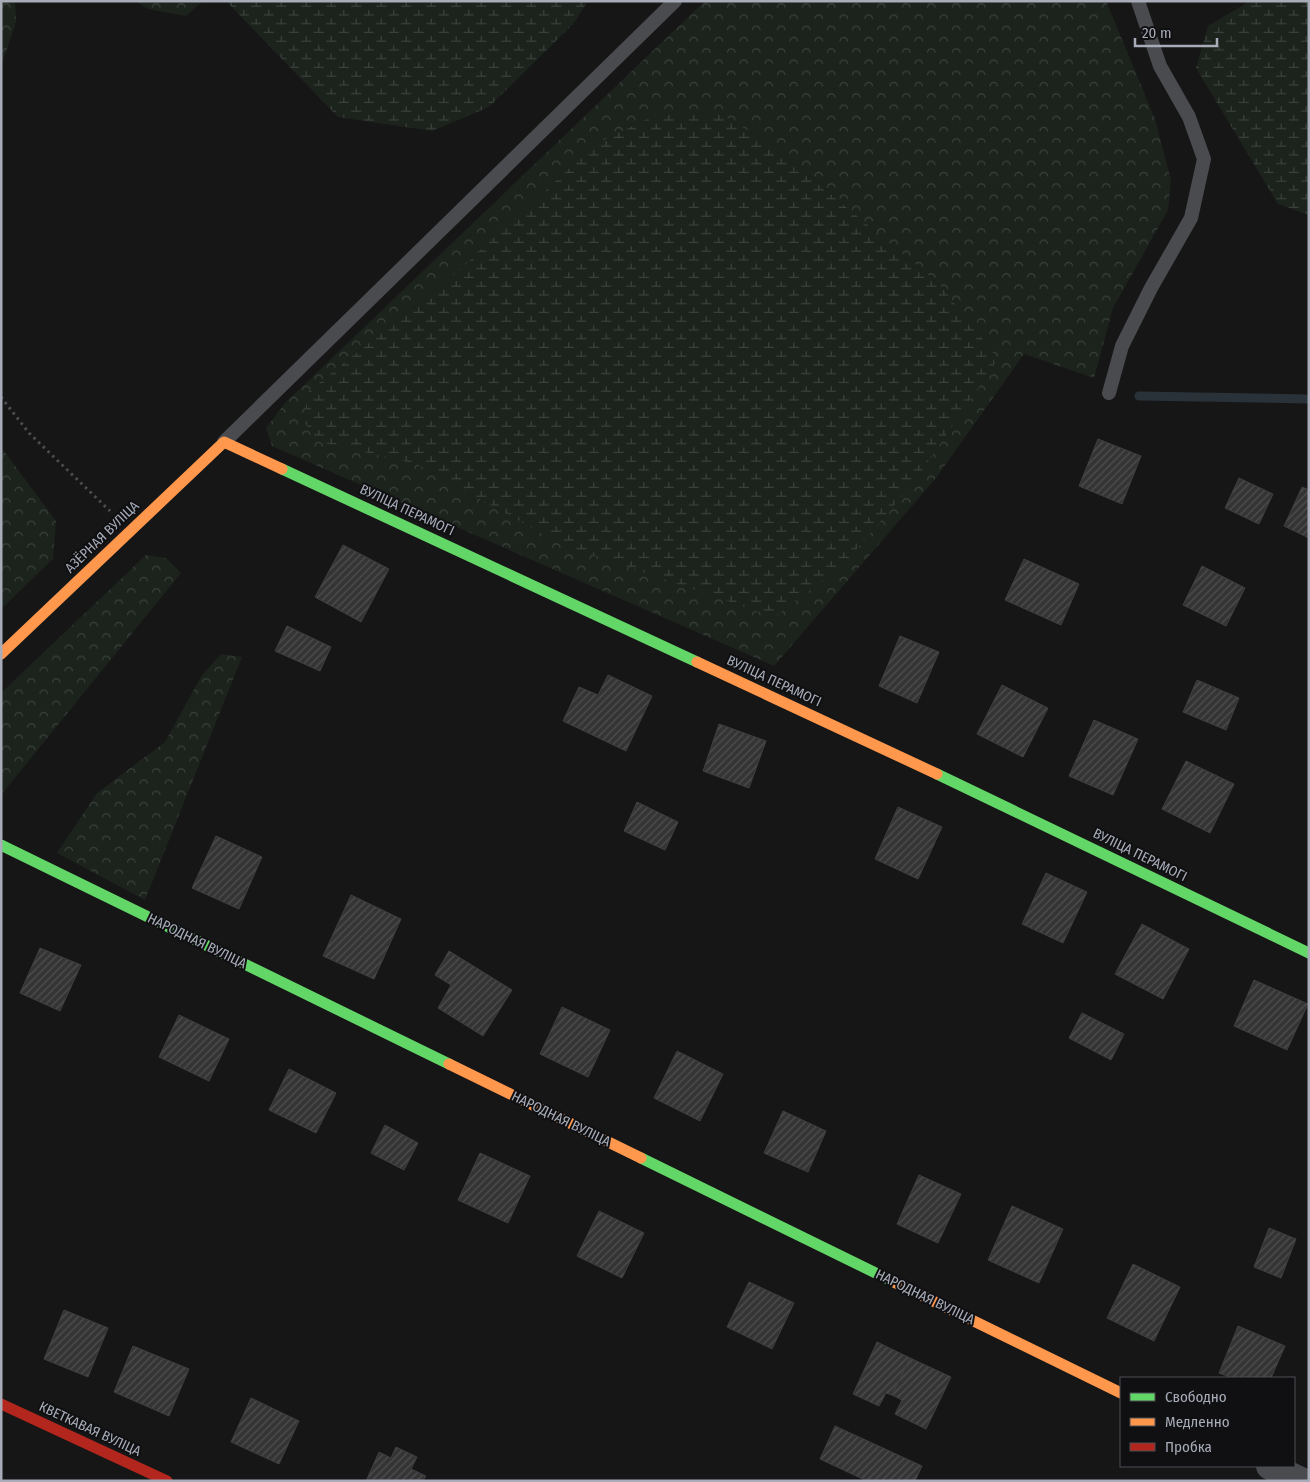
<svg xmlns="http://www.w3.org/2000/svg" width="1310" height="1482" font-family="'Fira Sans Condensed',sans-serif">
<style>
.forest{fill:url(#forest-crowns);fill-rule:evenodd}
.wetland{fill:url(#wetland-marsh)}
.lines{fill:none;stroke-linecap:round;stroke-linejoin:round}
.stream{stroke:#293139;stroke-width:9}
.building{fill:url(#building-hatch);stroke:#3e3f42}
.path{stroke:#4c4d51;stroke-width:3;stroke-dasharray:2.5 4;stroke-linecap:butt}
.lane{stroke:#4a4b4f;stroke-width:14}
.street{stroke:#4a4b4f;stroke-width:28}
.fast{stroke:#63d668;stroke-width:11}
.slow{stroke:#ff974d;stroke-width:11}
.jam{stroke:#b3261e;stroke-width:11}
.labels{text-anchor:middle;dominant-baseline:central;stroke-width:4;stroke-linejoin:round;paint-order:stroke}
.street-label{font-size:14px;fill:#a7acb8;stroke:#101012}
</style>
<defs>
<pattern id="forest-crowns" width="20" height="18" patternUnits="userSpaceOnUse" patternTransform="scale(1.25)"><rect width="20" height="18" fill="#1c231d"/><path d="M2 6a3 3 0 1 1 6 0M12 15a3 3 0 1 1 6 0" fill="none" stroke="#3a403c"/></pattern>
<pattern id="wetland-marsh" width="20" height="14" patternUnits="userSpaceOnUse" patternTransform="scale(1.25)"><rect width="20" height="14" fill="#1c231d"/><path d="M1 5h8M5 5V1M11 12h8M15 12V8" fill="none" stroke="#3a403c"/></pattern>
<pattern id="building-hatch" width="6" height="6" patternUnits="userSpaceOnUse" patternTransform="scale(1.25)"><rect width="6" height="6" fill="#343435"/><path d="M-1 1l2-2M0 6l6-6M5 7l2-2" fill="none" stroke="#4f4f50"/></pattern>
</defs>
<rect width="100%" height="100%" fill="#161616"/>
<!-- forest -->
<path class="forest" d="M1,1h14l1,21 -14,42z
M135,1h68l-17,15 -38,-7z
M705,1h401l49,118 16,61 -3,30 -55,98 -19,70 -70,-24 -88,124 -162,188 -502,-220 -6,-18 19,-25zM721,114l53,33 166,138 -379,259 -144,-80 -108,-73 148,-119z
M1,447l55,74 -3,38 -52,50z
M146,555l20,3 15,15 -180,222v-102z
M221,654l21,3 -97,243 -88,-47 40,-60 68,-51 37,-67z"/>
<!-- wetland -->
<path class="wetland" d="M226,1h362l-14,22 -85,84 -57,24 -94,-14z
M1250,1h59v214l-31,-11 -82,-136 12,-42z
M721,114l53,33 166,138 58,74 -83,122 -73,85 -68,51 -213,-73 -144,-80 -97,-22 -17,-21 6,-30 148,-119 140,-129 59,-28z"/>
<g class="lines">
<!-- stream -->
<path class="stream" d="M1139,396l170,3"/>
</g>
<!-- building -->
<path class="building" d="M1098,439l43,17 -19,48 -43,-18z
M1239,478l34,16 -14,30 -34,-16z
M1302,487l7,3v48l-25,-12z
M343,545l46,24 -28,53 -46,-25z
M1024,559l55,25 -18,41 -56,-25z
M1202,566l43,22 -19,38 -43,-21z
M287,626l44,21 -11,24 -45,-20z
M900,636l39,16 -22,51 -38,-17z
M608,675l44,21 -26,55 -63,-30 16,-34 19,8z
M1197,680l42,18 -13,32 -43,-18z
M1002,685l46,23 -25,49 -46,-23z
M1094,720l44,19 -25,56 -44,-19z
M719,724l47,17 -17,47 -46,-17z
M1186,761l48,23 -24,49 -48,-24z
M637,802l41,20 -13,28 -41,-19z
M898,807l44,20 -24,52 -43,-20z
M216,836l46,21 -23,52 -47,-21z
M1046,873l41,19 -24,51 -41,-19z
M351,895l50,24 -27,60 -51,-23z
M1142,924l47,25 -26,50 -48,-25z
M40,948l41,17 -21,46 -40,-18z
M449,951l63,39 -29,46 -45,-28 13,-23 -16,-10z
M1254,980l54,24 -21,46 -53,-24z
M562,1007l48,23 -22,47 -48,-23z
M1082,1013l42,21 -13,26 -42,-22z
M179,1015l50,24 -20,42 -50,-24z
M677,1051l46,23 -23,47 -46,-23z
M289,1069l47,24 -20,40 -47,-23z
M783,1111l43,20 -18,41 -44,-19z
M385,1125l33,18 -14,27 -33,-17z
M480,1153l50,23 -22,47 -50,-23z
M919,1175l42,19 -23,49 -41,-19z
M1012,1206l51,23 -24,54 -51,-23z
M599,1211l45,22 -22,45 -45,-22z
M1269,1228l27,11 -15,39 -27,-11z
M1133,1264l47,23 -26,54 -47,-23z
M749,1282l45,21 -22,46 -45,-22z
M64,1310l44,18 -20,49 -44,-18z
M1238,1326l47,20 -14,32h-39l-13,-5z
M877,1342l33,16 -18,37 -6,-2 -7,13 -26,-12z
M133,1346l56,23 -20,47 -55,-24z
M910,1358l41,19 -25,52 -31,-15 7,-14 -10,-5z
M251,1398l48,23 -20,43 -48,-22z
M835,1426l87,40 -7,15h-48l-47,-22z
M396,1447l21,10 -6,12 15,7 -3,5h-57l13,-29 12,6z"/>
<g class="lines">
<!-- path -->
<path class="path" d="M1,397l28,36 81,78"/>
<!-- lane -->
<path class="lane" d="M1109,393l13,-47 29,-58 40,-70 13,-59 -15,-42 -29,-51 -22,-65
M224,442l451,-441"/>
<!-- street -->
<path class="street" d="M1270,1466l31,15"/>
<!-- fast -->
<path class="fast" d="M282,469l415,193
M937,774l372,179
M1,845l448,219
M641,1158l253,124"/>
<!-- slow -->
<path class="slow" d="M1,654l223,-212 58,27
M697,662l240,112
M449,1064l192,94
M894,1282l227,111"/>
<!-- jam -->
<path class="jam" d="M1,1404l166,77"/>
</g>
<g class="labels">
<!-- street labels -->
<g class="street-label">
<text transform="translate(407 510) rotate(25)">ВУЛІЦА ПЕРАМОГІ</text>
<text transform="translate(102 537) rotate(-44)">АЗЁРНАЯ ВУЛІЦА</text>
<text transform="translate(774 681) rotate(25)">ВУЛІЦА ПЕРАМОГІ</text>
<text transform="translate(1140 855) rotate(26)">ВУЛІЦА ПЕРАМОГІ</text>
<text transform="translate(197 941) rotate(26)">НАРОДНАЯ ВУЛІЦА</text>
<text transform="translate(561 1119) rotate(26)">НАРОДНАЯ ВУЛІЦА</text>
<text transform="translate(925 1297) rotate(26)">НАРОДНАЯ ВУЛІЦА</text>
<text transform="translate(90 1429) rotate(25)">КВЕТКАВАЯ ВУЛІЦА</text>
</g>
</g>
<!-- border -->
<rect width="1310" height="1482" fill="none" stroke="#a7acb8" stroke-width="5"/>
<!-- legend -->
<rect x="1120" y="1377" width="175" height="90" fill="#101012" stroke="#4c4e54"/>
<rect x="1130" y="1393" width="25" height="8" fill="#63d668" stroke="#4c4e54"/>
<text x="1165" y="1402" font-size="15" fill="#a7acb8">Свободно</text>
<rect x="1130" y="1418" width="25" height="8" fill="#ff974d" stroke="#4c4e54"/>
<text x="1165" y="1427" font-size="15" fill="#a7acb8">Медленно</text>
<rect x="1130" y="1443" width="25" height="8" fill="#b3261e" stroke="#4c4e54"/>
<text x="1165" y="1452" font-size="15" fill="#a7acb8">Пробка</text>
<!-- scale -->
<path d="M1135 38v8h82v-8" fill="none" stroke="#a7acb8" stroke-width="2.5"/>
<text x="1142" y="38" font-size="15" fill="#a7acb8" stroke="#101012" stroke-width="4" paint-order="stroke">20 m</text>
</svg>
